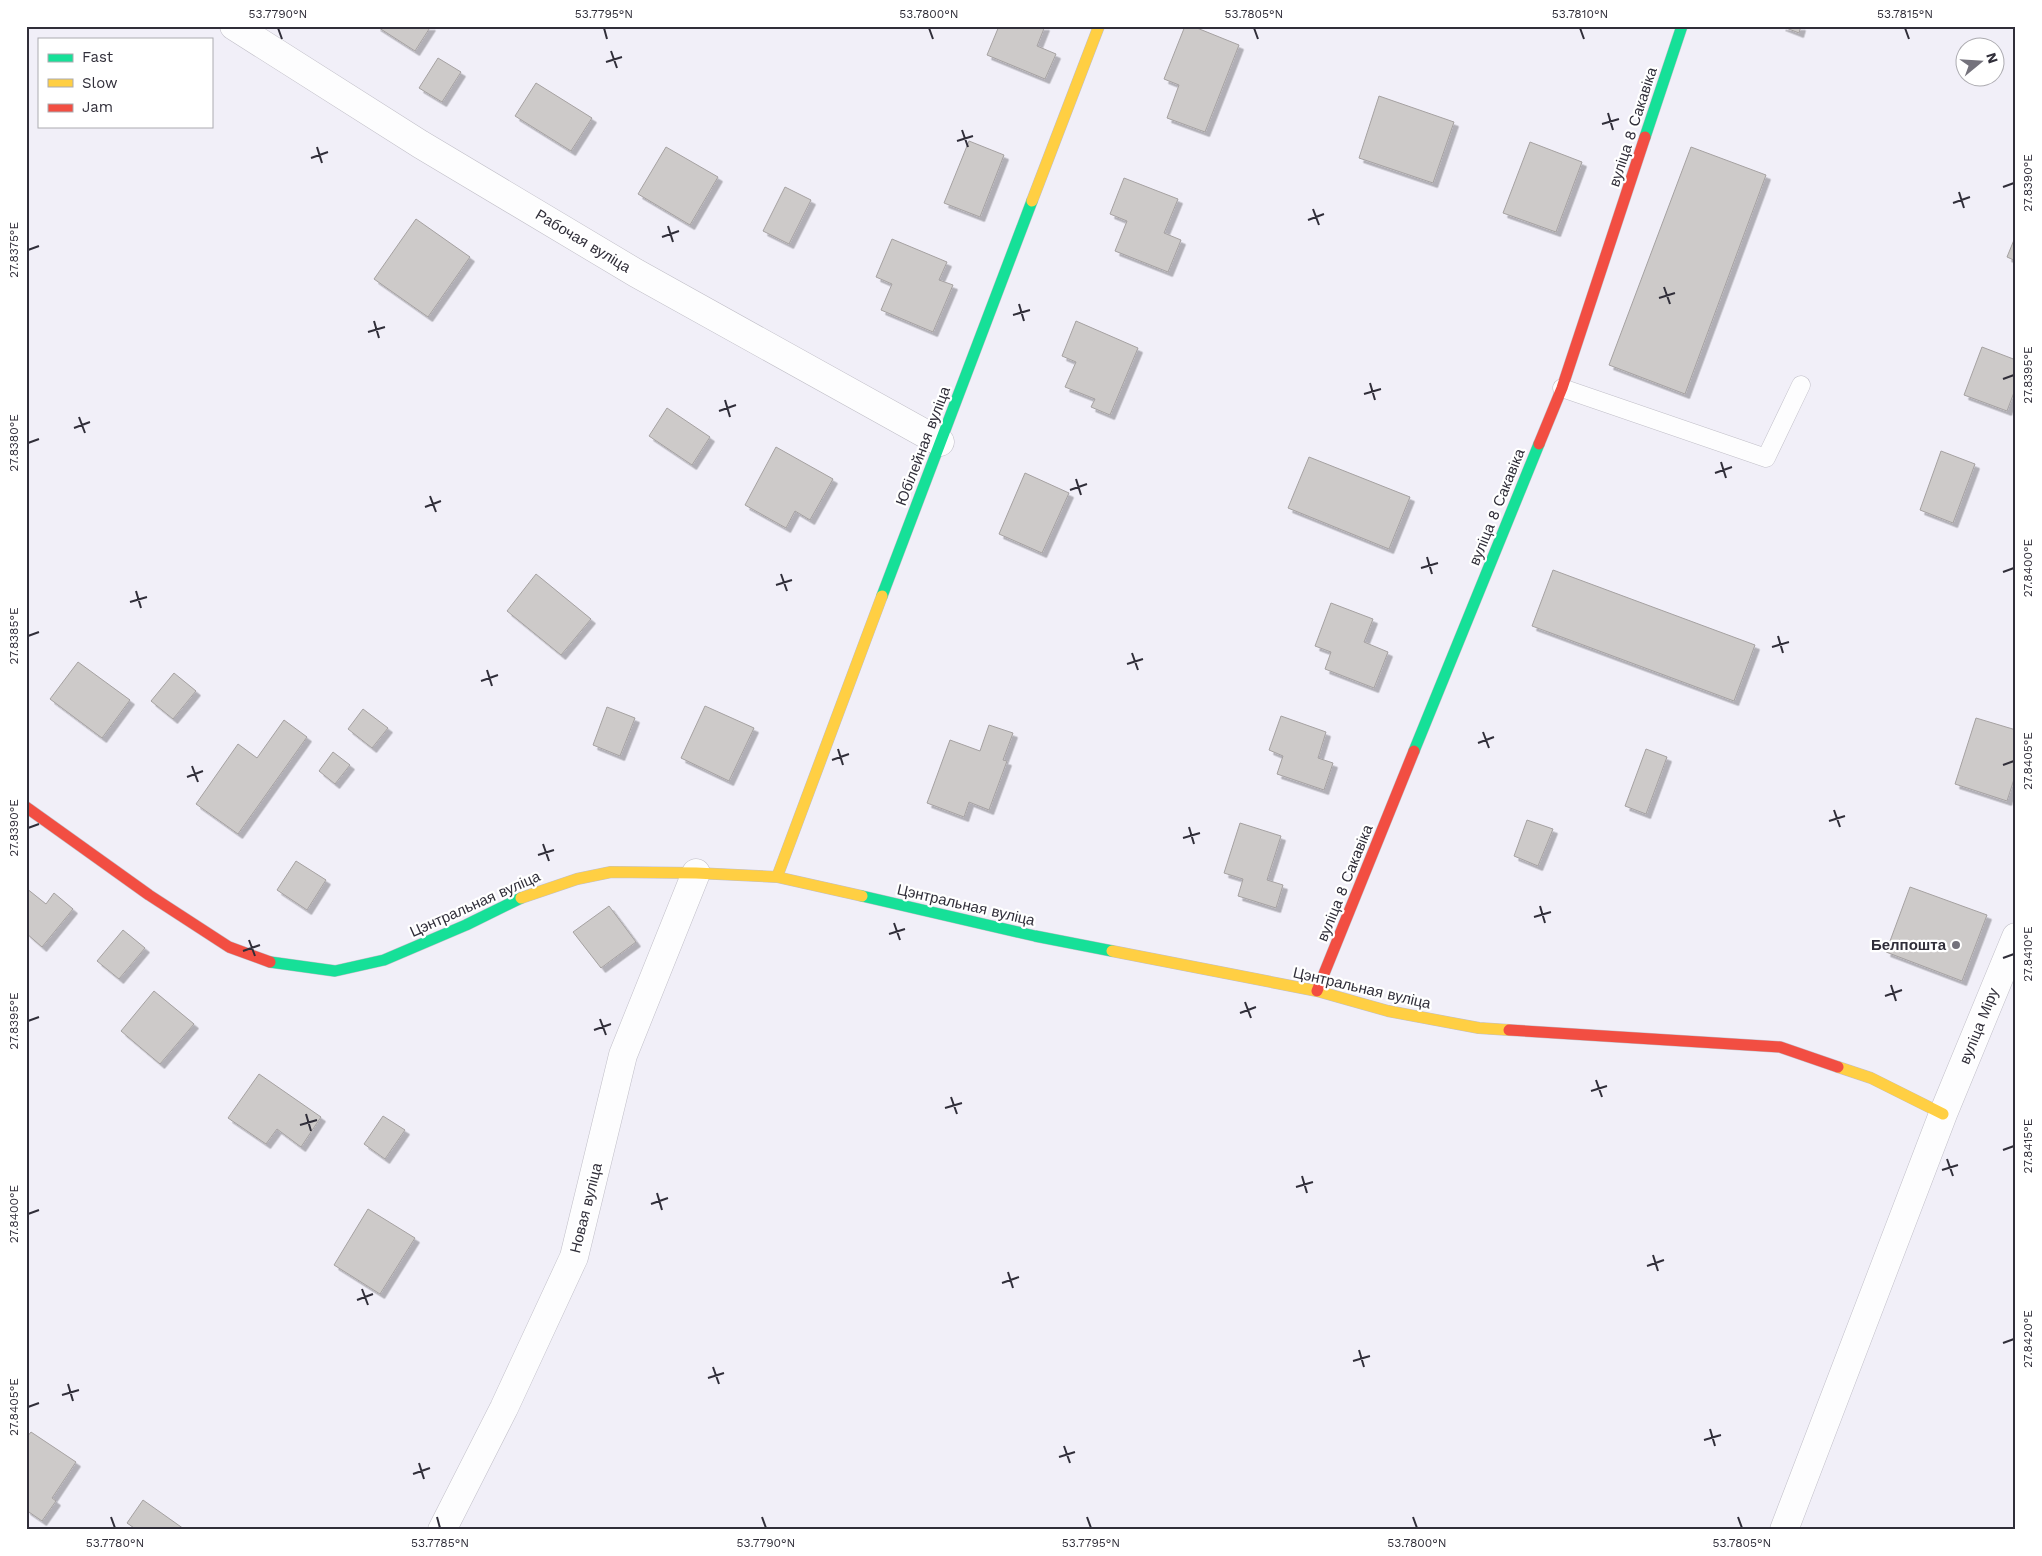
<svg xmlns="http://www.w3.org/2000/svg" width="2042" height="1556" font-family="'Work Sans',sans-serif">
<style>
.building{fill:#cdcac9;stroke:#a5a1a1;filter:url(#shadow)}
.lines{fill:none;stroke-linecap:round;stroke-linejoin:round}
.lane-casing{stroke:#c1bfc8;stroke-width:19}
.street-casing{stroke:#c1bfc8;stroke-width:29}
.fast-casing{stroke:#c1bfc8;stroke-width:12}
.slow-casing{stroke:#c1bfc8;stroke-width:12}
.jam-casing{stroke:#c1bfc8;stroke-width:12}
.lane{stroke:#fdfdfe;stroke-width:18}
.street{stroke:#fdfdfe;stroke-width:28}
.fast{stroke:#16e098;stroke-width:11}
.slow{stroke:#ffcf43;stroke-width:11}
.jam{stroke:#f24e42;stroke-width:11}
.ticks{fill:none;stroke:#302e39;stroke-width:2}
.poi-dot{fill:#74727c;stroke:#fff;stroke-width:2}
.labels{text-anchor:middle;dominant-baseline:central;stroke-width:4.5;stroke-linejoin:round;paint-order:stroke}
.street-label{font-size:15px;fill:#302e39;stroke:#fff}
.poi-label{font-size:15px;font-weight:bold;fill:#302e39;stroke:#fff;text-anchor:end}
.neatline{fill:none;stroke:#302e39;stroke-width:2}
.ticks-label{font-size:12px;text-anchor:middle;fill:#302e39}
</style>
<defs>
<filter id="shadow"><feDropShadow dx="4.5" dy="4.5" stdDeviation="0" flood-color="#0004"/></filter>
</defs>
<rect width="100%" height="100%" fill="#f1eff8"/>
<!-- building -->
<path class="building" d="M376,26h55l-16,25z
M999,26h46l-8,20 19,8 -11,25 -58,-24z
M1185,26h7l47,19 -34,87 -38,-14 12,-33 -15,-6z
M1781,26h20l-2,7z
M438,58l23,14 -19,30 -23,-14z
M536,83l56,35 -21,33 -56,-35z
M1379,96l75,26 -21,61 -74,-25z
M969,141l35,14 -24,62 -36,-14z
M1530,142l52,20 -26,70 -53,-19z
M666,147l52,30 -28,48 -52,-31z
M1691,147l75,28 -81,219 -76,-29z
M1124,178l54,21 -14,34 17,7 -13,32 -53,-21 12,-30 -17,-7z
M785,187l26,13 -22,44 -26,-13z
M416,219l54,38 -42,60 -54,-38z
M2016,235v26l-9,-4z
M892,239l55,23 -8,18 14,5 -20,47 -52,-22 11,-26 -16,-7z
M1076,321l62,27 -28,67 -19,-8 4,-8 -30,-12 11,-25 -14,-6z
M1982,347l34,13v27l-9,24 -43,-16z
M667,408l43,29 -18,28 -43,-29z
M776,447l57,32 -23,41 -15,-9 -9,17 -41,-23z
M1941,451l34,13 -22,59 -33,-13z
M1309,457l101,40 -21,52 -101,-41z
M1025,473l44,20 -27,60 -43,-19z
M1553,570l202,75 -21,56 -202,-75z
M536,574l55,45 -30,36 -54,-44z
M1331,603l42,16 -9,23 24,10 -14,36 -49,-19 6,-17 -16,-6z
M78,662l52,38 -28,38 -52,-39z
M174,673l22,18 -23,28 -22,-18z
M705,706l49,22 -25,53 -48,-23z
M607,707l28,11 -15,38 -27,-11z
M363,709l25,19 -16,20 -24,-19z
M1281,716l45,16 -8,26 15,5 -9,27 -47,-16 6,-18 -14,-6z
M1976,718l40,12v43l-9,28 -52,-17z
M284,720l23,17 -69,97 -42,-30 42,-60 19,14z
M989,725l24,8 -10,27 4,1 -18,49 -20,-8 -5,15 -37,-14 23,-63 30,11z
M1646,749l21,8 -21,57 -21,-8z
M333,752l17,13 -15,19 -16,-13z
M1527,820l26,9 -15,37 -24,-10z
M1240,823l41,13 -14,44 16,5 -7,23 -38,-12 5,-17 -19,-6z
M296,861l30,19 -19,30 -30,-20z
M1910,887l77,28 -25,66 -76,-29z
M26,888l20,16 8,-11 19,16 -31,38 -16,-14z
M609,906l27,36 -35,26 -28,-36z
M123,930l22,18 -26,31 -22,-18z
M154,991l40,33 -34,40 -39,-33z
M259,1074l62,43 -20,30 -24,-18 -11,15 -38,-26z
M383,1116l22,14 -20,29 -21,-15z
M368,1209l47,29 -35,56 -46,-29z
M31,1432l45,30 -24,36 4,3 -14,20 -16,-11v-72z
M143,1500l41,29v1h-47l-10,-7z"/>
<g class="lines">
<defs>
<path id="lane" d="M1562,388l204,70 35,-73"/>
<path id="street" d="M234,26l186,118 216,129 304,169
M442,1530l62,-122 70,-151 49,-202 73,-182
M1784,1530l159,-416 73,-177"/>
<path id="fast" d="M1645,137l37,-111
M882,596l150,-395
M1414,751l125,-307
M862,896l173,40 77,15
M270,962l65,9 49,-11 82,-35 55,-27"/>
<path id="slow" d="M1032,201l67,-175
M777,877l105,-281
M521,898l56,-19 34,-7 85,1 81,4 85,19
M1112,951l205,40 71,20 91,17 30,2
M1838,1067l33,11 72,36"/>
<path id="jam" d="M1539,444l23,-56 83,-251
M26,807l123,88 80,52 41,15
M1317,991l97,-240
M1509,1030l271,17 58,20"/>
</defs>
<!-- lane casing -->
<use href="#lane" class="lane-casing"/>
<!-- street casing -->
<use href="#street" class="street-casing"/>
<!-- fast casing -->
<use href="#fast" class="fast-casing"/>
<!-- slow casing -->
<use href="#slow" class="slow-casing"/>
<!-- jam casing -->
<use href="#jam" class="jam-casing"/>
<!-- lane -->
<use href="#lane" class="lane"/>
<!-- street -->
<use href="#street" class="street"/>
<!-- fast -->
<use href="#fast" class="fast"/>
<!-- slow -->
<use href="#slow" class="slow"/>
<!-- jam -->
<use href="#jam" class="jam"/>
</g>
<!-- ticks -->
<path class="ticks" d="M278,28l4,11M604,28l3,11M929,28l4,11M1254,28l4,11M1580,28l4,11M1905,28l4,11M611,51l6,17M606,62l16,-5M1608,113l5,17M1602,124l17,-5M962,130l6,17M957,141l16,-5M317,147l5,16M311,158l17,-6M2003,187l11,-4M1959,192l5,16M1953,203l17,-6M1313,209l6,16M1308,220l16,-6M668,226l5,16M662,237l17,-6M28,250l11,-4M1664,287l6,17M1659,298l16,-5M1019,304l5,17M1013,315l17,-5M374,321l5,17M368,332l17,-5M2003,379l11,-4M1370,383l5,17M1364,394l17,-5M725,400l5,17M719,411l17,-6M79,417l6,16M74,428l16,-6M28,443l11,-4M1721,462l5,16M1715,473l17,-6M1076,479l5,16M1070,490l17,-6M430,496l6,16M425,507l16,-6M1427,557l5,17M1421,568l17,-5M2003,572l11,-4M781,574l6,17M776,585l16,-5M136,591l5,17M130,602l17,-5M28,636l11,-4M1778,636l5,17M1772,647l17,-5M1132,653l6,17M1127,664l16,-5M487,670l5,16M481,681l17,-6M1483,732l6,16M1478,743l16,-6M838,749l5,16M832,760l17,-6M2003,765l11,-4M192,766l6,16M187,777l16,-6M1834,810l6,17M1829,821l16,-5M1189,827l5,17M28,828l11,-4M1183,838l17,-5M543,844l6,17M538,855l16,-5M1540,906l5,17M1534,917l17,-5M894,923l6,17M889,934l16,-5M249,940l6,16M243,951l17,-6M2003,958l11,-4M1891,985l5,16M1885,996l17,-6M1245,1002l6,16M1240,1013l16,-6M600,1019l6,16M28,1021l11,-4M594,1030l17,-6M1596,1080l6,17M1591,1091l16,-5M951,1097l6,17M945,1108l17,-5M306,1114l5,17M300,1125l17,-5M2003,1150l11,-4M1947,1159l6,17M1942,1170l16,-5M1302,1176l5,17M1296,1187l17,-5M657,1193l5,17M651,1204l17,-6M28,1214l11,-4M1653,1255l5,16M1647,1266l17,-6M1008,1272l5,16M1002,1283l17,-6M362,1289l6,16M357,1300l16,-6M2003,1343l11,-4M1359,1350l5,17M1353,1361l17,-5M713,1367l6,17M708,1378l16,-5M68,1384l5,17M62,1395l17,-5M28,1407l11,-4M1710,1429l5,17M1704,1440l17,-5M1064,1446l6,17M1059,1457l16,-5M419,1463l5,16M413,1474l17,-6M111,1517l4,11M437,1517l3,11M762,1517l4,11M1087,1517l4,11M1413,1517l4,11M1738,1517l4,11"/>
<!-- markers -->
<circle class="poi-dot" cx="1956" cy="945" r="5"/>
<g class="labels">
<!-- street labels -->
<g class="street-label">
<text transform="translate(1633 127) rotate(-72)">вуліца 8 Сакавіка</text>
<text transform="translate(583 241) rotate(31)">Рабочая вуліца</text>
<text transform="translate(923 446) rotate(-69)">Юбілейная вуліца</text>
<text transform="translate(1497 507) rotate(-68)">вуліца 8 Сакавіка</text>
<text transform="translate(1345 883) rotate(-68)">вуліца 8 Сакавіка</text>
<text transform="translate(475 904) rotate(-24)">Цэнтральная вуліца</text>
<text transform="translate(966 905) rotate(13)">Цэнтральная вуліца</text>
<text transform="translate(1362 988) rotate(13)">Цэнтральная вуліца</text>
<text transform="translate(1979 1026) rotate(-68)">вуліца Міру</text>
<text transform="translate(586 1208) rotate(-76)">Новая вуліца</text>
</g>
<!-- poi labels -->
<g class="poi-label">
<text x="1946" y="945">Белпошта</text>
</g>
</g>
<!-- border -->
<rect width="2042" height="1556" fill="none" stroke="#ffffff" stroke-width="55"/>
<!-- legend -->
<rect x="38" y="38" width="175" height="90" fill="#ffffff" stroke="#acabb0"/>
<rect x="48" y="54" width="25" height="8" fill="#16e098" stroke="#acabb0"/>
<text x="82" y="62" font-size="15" fill="#302e39">Fast</text>
<rect x="48" y="79" width="25" height="8" fill="#ffcf43" stroke="#acabb0"/>
<text x="82" y="88" font-size="15" fill="#302e39">Slow</text>
<rect x="48" y="104" width="25" height="8" fill="#f24e42" stroke="#acabb0"/>
<text x="82" y="112" font-size="15" fill="#302e39">Jam</text>
<!-- north arrow -->
<g transform="translate(1980 62) rotate(72)"><circle r="24" fill="#ffffff" stroke="#acabb0"/>
<path d="M0-4L9 19L0 12L-9 19Z" fill="#74727c"/>
<text y="-8" font-size="14" font-weight="bold" text-anchor="middle" fill="#302e39">N</text>
</g>
<rect x="28" y="28" width="1986" height="1500" class="neatline"/>
<g class="ticks-label">
<text x="278" y="18">53.7790°N</text>
<text x="604" y="18">53.7795°N</text>
<text x="929" y="18">53.7800°N</text>
<text x="1254" y="18">53.7805°N</text>
<text x="1580" y="18">53.7810°N</text>
<text x="1905" y="18">53.7815°N</text>
<text transform="translate(2028 183) rotate(-90)" y="4">27.8390°E</text>
<text transform="translate(14 250) rotate(-90)" y="4">27.8375°E</text>
<text transform="translate(2028 375) rotate(-90)" y="4">27.8395°E</text>
<text transform="translate(14 443) rotate(-90)" y="4">27.8380°E</text>
<text transform="translate(2028 568) rotate(-90)" y="4">27.8400°E</text>
<text transform="translate(14 636) rotate(-90)" y="4">27.8385°E</text>
<text transform="translate(2028 761) rotate(-90)" y="4">27.8405°E</text>
<text transform="translate(14 828) rotate(-90)" y="4">27.8390°E</text>
<text transform="translate(2028 954) rotate(-90)" y="4">27.8410°E</text>
<text transform="translate(14 1021) rotate(-90)" y="4">27.8395°E</text>
<text transform="translate(2028 1146) rotate(-90)" y="4">27.8415°E</text>
<text transform="translate(14 1214) rotate(-90)" y="4">27.8400°E</text>
<text transform="translate(2028 1339) rotate(-90)" y="4">27.8420°E</text>
<text transform="translate(14 1407) rotate(-90)" y="4">27.8405°E</text>
<text x="115" y="1547">53.7780°N</text>
<text x="440" y="1547">53.7785°N</text>
<text x="766" y="1547">53.7790°N</text>
<text x="1091" y="1547">53.7795°N</text>
<text x="1417" y="1547">53.7800°N</text>
<text x="1742" y="1547">53.7805°N</text>
</g>
</svg>
